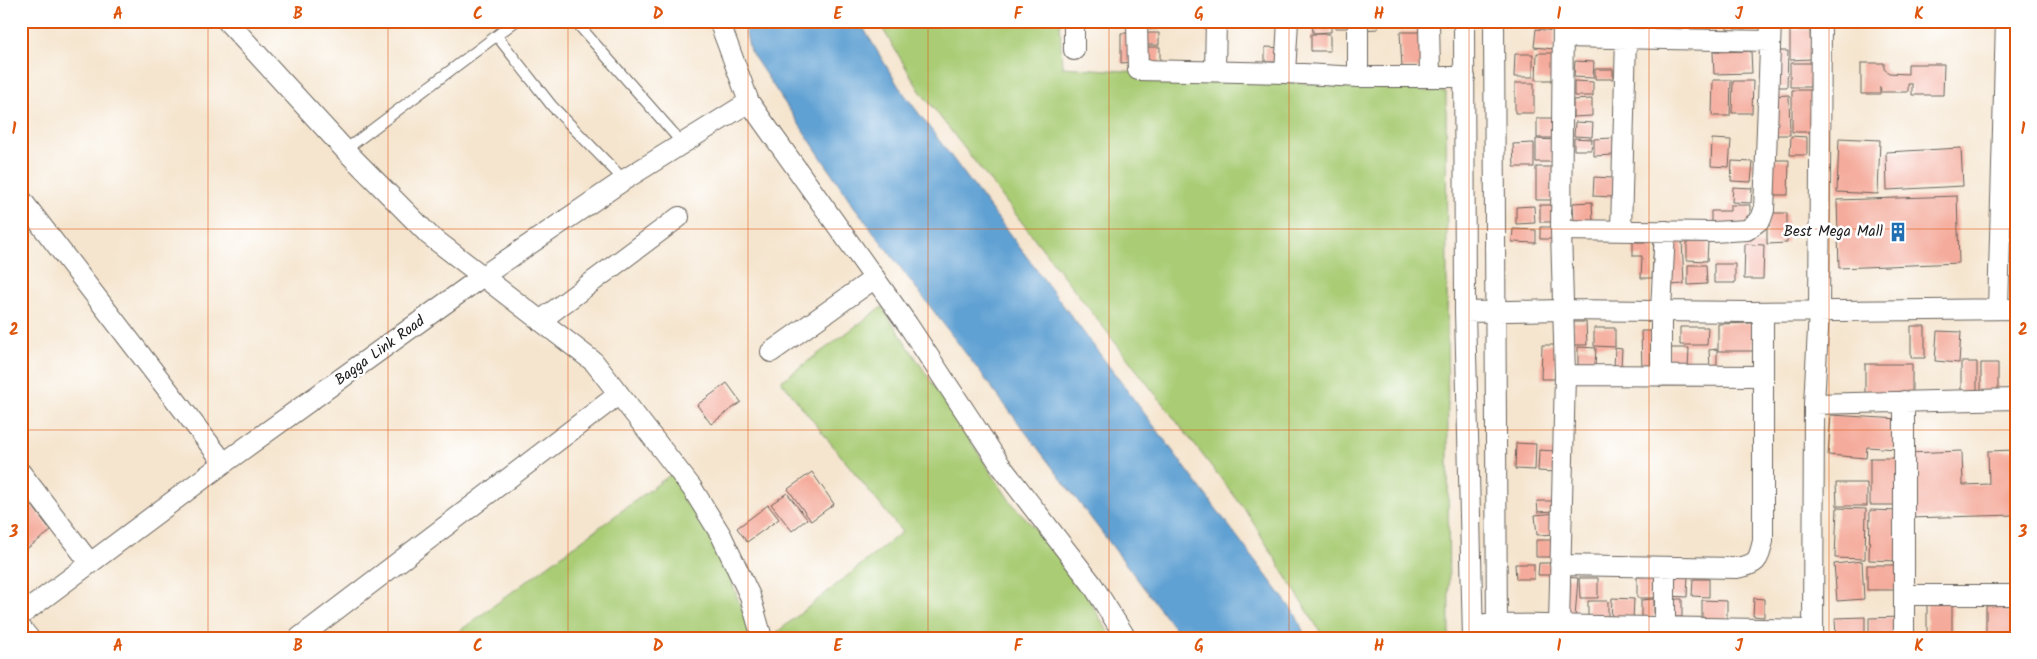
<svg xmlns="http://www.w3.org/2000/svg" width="2037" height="659" font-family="Kalam,sans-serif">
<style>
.green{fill:#a9cc75;stroke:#627448}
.water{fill:#60a1d3;stroke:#3e5e78}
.building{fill:#f4ab9b}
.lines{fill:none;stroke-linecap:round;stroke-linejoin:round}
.lane-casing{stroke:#68625b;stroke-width:12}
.street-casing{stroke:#68625b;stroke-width:22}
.lane{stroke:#fff;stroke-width:10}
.street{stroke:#fff;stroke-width:20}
.grid{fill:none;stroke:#de560d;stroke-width:1;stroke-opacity:0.55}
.labels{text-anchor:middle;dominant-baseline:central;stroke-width:5;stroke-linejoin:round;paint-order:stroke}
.poi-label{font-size:15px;fill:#1c1c1c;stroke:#fff;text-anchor:end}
.street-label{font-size:15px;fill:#1c1c1c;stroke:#fff}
.neatline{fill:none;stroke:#de560d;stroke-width:2}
.grid-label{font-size:16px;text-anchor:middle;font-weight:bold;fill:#de560d}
</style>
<rect width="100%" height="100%" fill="#fff"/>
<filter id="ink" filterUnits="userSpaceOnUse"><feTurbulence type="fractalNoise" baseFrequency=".02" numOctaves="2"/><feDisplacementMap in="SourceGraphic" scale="10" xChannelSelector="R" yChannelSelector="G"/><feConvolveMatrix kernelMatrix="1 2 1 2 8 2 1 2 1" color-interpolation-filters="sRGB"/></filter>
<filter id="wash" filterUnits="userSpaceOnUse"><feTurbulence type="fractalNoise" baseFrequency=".0096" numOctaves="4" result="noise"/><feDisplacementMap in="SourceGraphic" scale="20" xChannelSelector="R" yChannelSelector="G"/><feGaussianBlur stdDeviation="1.12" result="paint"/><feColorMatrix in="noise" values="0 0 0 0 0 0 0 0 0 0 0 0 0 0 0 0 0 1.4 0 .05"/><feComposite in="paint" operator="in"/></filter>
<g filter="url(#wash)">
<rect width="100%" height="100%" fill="#f5e5cf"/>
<!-- green -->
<path class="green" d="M878,21h182l2,46 384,25 3,546h-125l-78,-127 -326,-420z
M882,307l128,194 58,64 44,73h-335l-1,-5 126,-101 -121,-151z
M674,472l52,94 26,72h-302z"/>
<!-- water -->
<path class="water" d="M743,21h116l40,66 397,528 10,23h-124l-329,-433 -103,-154z"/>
<g id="blocks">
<!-- building -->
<path class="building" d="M1139,21h19v8l-18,1z
M1312,21h19v11l-18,1z
M1335,21h18l-1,7h-17z
M1359,21h19v8l-19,1z
M1591,21h18l-1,12 -18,-1z
M1668,21h29l-1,12 -29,-3z
M1707,21h20v10h-20z
M1745,21h20v6l-21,-1z
M1536,29l19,2 -1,18 -20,-2z
M1790,30h20l1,29 -21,1z
M1400,32h23l1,36h-22z
M1121,33h15v29l-15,1z
M1141,33h18v12h-18z
M1311,34h19v17h-19z
M1141,47h19v16h-19z
M1265,47l19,1 -1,14h-18z
M1751,51l1,22 -38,1 -1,-22z
M1773,51h15l-1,36h-14z
M1537,53h18v27h-19z
M1515,54h18v23h-19z
M1575,61l19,1 -1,16 -19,-1z
M1790,63h21l-1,24h-20z
M1861,63h23v6l5,4 19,1v-10h36l-1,31h-31v-11h-4v8h-27l-1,-5v7h-19z
M1595,69h18v10h-18z
M1713,80h18l-1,36h-18z
M1574,81l19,1v14h-19z
M1733,81h20l-1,32h-20z
M1515,83h19v30h-19z
M1792,90h19v42h-19z
M1789,95l1,40h-18l-1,-39z
M1592,99v17l-19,1v-17z
M1537,118h19v20h-19z
M1575,122l18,1 -1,14 -18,-1z
M1791,136l16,1v18h-17z
M1574,138l18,1 -1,11h-17z
M1613,138l1,17 -20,1v-17z
M1839,138l41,2 -2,54 -41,-2z
M1536,139l19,1 -1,22h-18z
M1712,139l19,1 -2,27 -18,-1z
M1534,143v24h-20l-1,-23z
M1961,148l2,38 -76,4 -1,-38z
M1767,160h22l-1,35h-22z
M1732,161l21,1 -2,20 -20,-1z
M1536,167h20v33h-20z
M1594,177l19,1 -1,19 -19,-1z
M1733,187l19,1 -1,15 -19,-1z
M1957,196l2,67 -120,5 -2,-68z
M1592,202l1,20 -19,1 -1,-20z
M1540,205h17v17h-17z
M1730,205h20v21h-39v-15h19z
M1534,206l1,17 -19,1v-17z
M1767,213h20v30l-20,1z
M1540,227h15v12h-15z
M1513,229l23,1v13l-24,-1z
M1682,238l2,46 -14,1 -3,-46z
M1633,242h21l-2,36h-11l1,-22h-9z
M1687,242h21l-1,19 -20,-1z
M1745,244l19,1 -1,34h-19z
M1714,264h21v19h-21z
M1688,265h18l1,19 -19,1z
M1573,322h13l1,23h-13z
M1753,323v28h-35v-27z
M1911,326h14v32h-14z
M1680,327h28l-1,18h-27z
M1594,328h21v19l-21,-1z
M1641,331h14v37l-13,1z
M1937,331l24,1 -2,31 -24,-2z
M1542,345h14l-1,34h-14z
M1578,347l18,1 -1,18h-17z
M1615,348l7,1 -1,18h-7z
M1669,348h20l-1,20 -19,-1z
M1717,349v18h-7l-1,-17z
M1961,362h16v33l-16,1z
M1981,363h17v32l-17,1z
M1865,364h47v32h-47z
M727,383l14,19 -30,22 -14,-19z
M1831,415l69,4 -3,30 -30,-2 -1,11 -38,-3z
M1516,443l20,1 -1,26 -20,-1z
M1539,450l17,1 -1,21 -17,-1z
M2016,450v65l-108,3 -1,-65 55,-2 1,34 26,-1 -1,-33z
M1870,458h29v47h-29z
M812,472l22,32 -23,17 -23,-32z
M1836,483h31v23h-30z
M787,493l20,26 -15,12 -21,-27z
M26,497l25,34 -30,22v-53z
M1537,501h18l1,10 -18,1z
M768,505l11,14 -32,23 -10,-14z
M1837,508l29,1 -1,50 -30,-1z
M1870,510l29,1 -1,50 -29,-1z
M1556,513l2,21 -21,1 -2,-20z
M1536,540h18l1,17h-19z
M1862,561l2,38 -27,2 -3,-37z
M1539,563h19v12h-20z
M1515,564h19v15h-18z
M1867,565h32v25h-32z
M1669,574l19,1 -1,22 -19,-1z
M1655,576v22h-18v-21z
M1564,577l14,1 -3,40 -14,-1z
M1579,578h19v20h-18z
M1693,579h16v18l-17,-1z
M1612,598l22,1 -1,22 -22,-1z
M1754,598l10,1v18l-11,-1z
M1654,599v18h-13v-17z
M1669,599h13v18h-13z
M1702,600l25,1v21l-25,-1z
M1588,601h20v20h-20z
M1927,602h25v33l11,-1v4h-53v-4h17z
M2016,605v33h-30v-32z
M1865,617v21h-29l-1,-20z
M1900,617v21h-31v-20z"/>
</g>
</g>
<g filter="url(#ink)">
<use href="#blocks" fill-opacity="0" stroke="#68625b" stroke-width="1"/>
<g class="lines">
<defs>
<path id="lane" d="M575,21l108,123
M497,36l55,70 72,74
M345,150l171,-129"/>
<path id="street" d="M227,21l118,129 84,85 165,127 98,126 29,47 29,61 12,42
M719,21l30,81 159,223 93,141 91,118 34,54
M1137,21l1,49 147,3 73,4h107
M1429,21l1,55
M1464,21l1,291 8,326
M1494,21l3,617
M1563,37l207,4
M1074,50v-29
M1215,70l1,-49
M1285,73l3,-52
M1358,77v-56
M21,199l203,264
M1561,230l152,2 34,-2 14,-11 3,-9 7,-189
M1621,230l5,-193
M1998,309l8,-288
M1465,312l97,-2 188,2 266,-3
M540,321l139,-104
M771,352l104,-74
M1565,375l198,1
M1661,376v-66l4,-79
M1904,401v237
M1814,404l202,-5
M21,473l69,90
M1560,565l177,3c21,-4 21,-7 26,-27v-229
M1904,595h112
M21,615l203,-152 259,-187 141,-96 125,-78
M1485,624l328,6
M1559,625l6,-250 -4,-145 2,-209
M1665,627v-60
M21,628l8,10
M299,638l320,-244
M1813,638l1,-234 5,-93 2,-290"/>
</defs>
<!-- lane casing -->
<use href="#lane" class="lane-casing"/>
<!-- street casing -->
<use href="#street" class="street-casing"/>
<!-- lane -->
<use href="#lane" class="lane"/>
<!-- street -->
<use href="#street" class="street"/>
</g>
</g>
<!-- grid -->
<path class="grid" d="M208,21v617M388,21v617M568,21v617M748,21v617M928,21v617M1109,21v617M1289,21v617M1469,21v617M1649,21v617M1829,21v617M21,229h1995M21,430h1995"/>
<!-- icons -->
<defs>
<symbol id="building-bare" viewBox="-9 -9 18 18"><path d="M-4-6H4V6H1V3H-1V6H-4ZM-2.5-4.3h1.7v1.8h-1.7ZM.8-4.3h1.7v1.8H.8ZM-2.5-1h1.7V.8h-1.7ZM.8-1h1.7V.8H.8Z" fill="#1f6fb2" stroke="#fff" stroke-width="2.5" paint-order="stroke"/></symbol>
</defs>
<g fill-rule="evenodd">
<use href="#building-bare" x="1884" y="218" width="28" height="28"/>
</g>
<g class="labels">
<!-- poi labels -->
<g class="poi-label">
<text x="1883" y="232">Best Mega Mall</text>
</g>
<!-- street labels -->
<g class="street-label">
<text transform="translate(380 351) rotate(-36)">Bagga Link Road</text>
</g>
</g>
<!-- margin -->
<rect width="2037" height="659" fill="none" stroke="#fff" stroke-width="55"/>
<rect x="28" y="28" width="1982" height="604" class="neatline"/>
<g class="grid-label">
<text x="118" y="19">A</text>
<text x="298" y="19">B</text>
<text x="478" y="19">C</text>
<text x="658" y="19">D</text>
<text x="838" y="19">E</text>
<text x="1018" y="19">F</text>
<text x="1199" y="19">G</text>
<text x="1379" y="19">H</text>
<text x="1559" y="19">I</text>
<text x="1739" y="19">J</text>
<text x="1919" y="19">K</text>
<text x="14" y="134">1</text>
<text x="2023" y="134">1</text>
<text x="14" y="335">2</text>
<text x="2023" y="335">2</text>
<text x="14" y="537">3</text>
<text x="2023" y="537">3</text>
<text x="118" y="651">A</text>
<text x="298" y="651">B</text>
<text x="478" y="651">C</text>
<text x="658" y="651">D</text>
<text x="838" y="651">E</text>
<text x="1018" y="651">F</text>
<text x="1199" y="651">G</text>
<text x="1379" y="651">H</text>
<text x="1559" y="651">I</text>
<text x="1739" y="651">J</text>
<text x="1919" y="651">K</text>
</g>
</svg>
